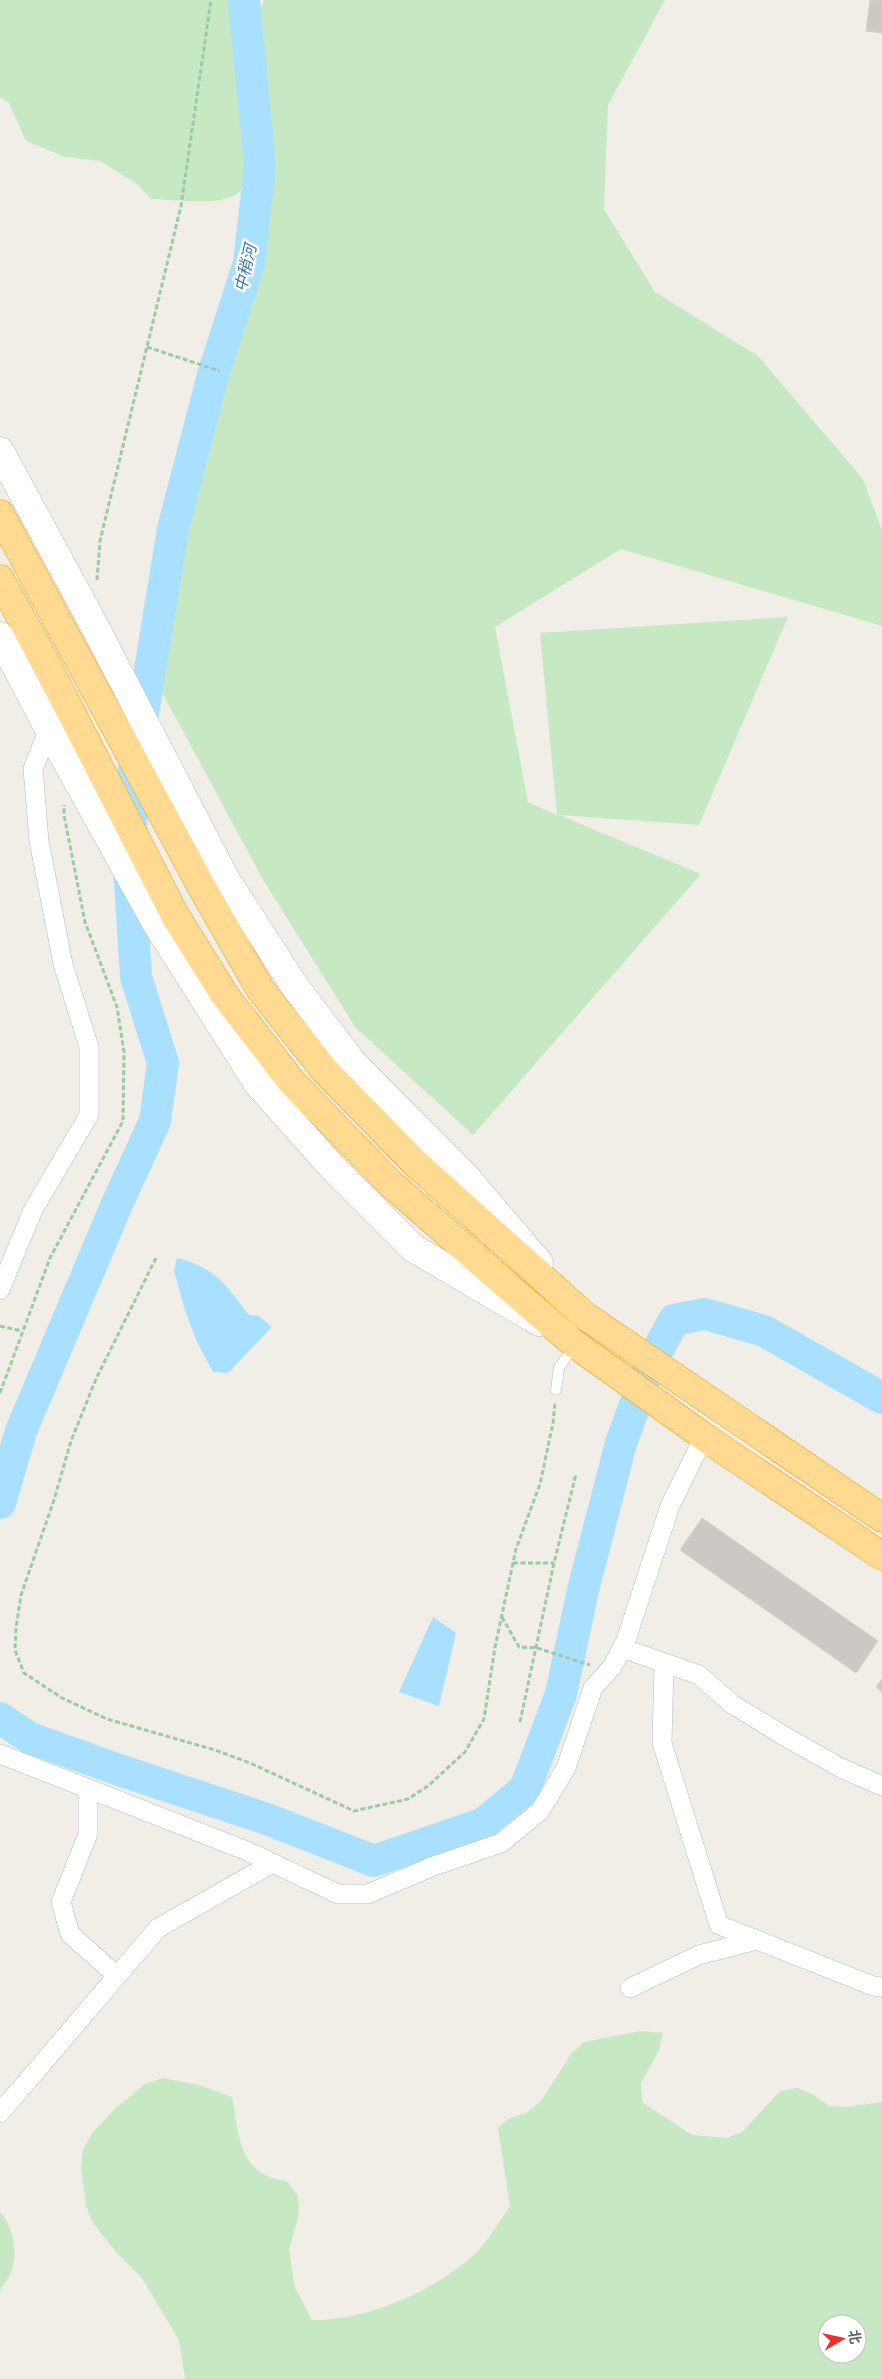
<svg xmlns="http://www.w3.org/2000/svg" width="882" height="2379" font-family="'Golos Text','Noto Sans SC',sans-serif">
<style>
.green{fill:#c6e9c3;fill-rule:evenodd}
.water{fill:#a9e0ff}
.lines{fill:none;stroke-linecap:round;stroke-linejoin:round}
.river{stroke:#a9e0ff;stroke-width:32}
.building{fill:#ccc9c4;stroke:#d6cfc5}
.lane-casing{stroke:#b7babe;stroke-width:11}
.street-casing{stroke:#b7babe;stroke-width:20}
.secondary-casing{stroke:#b8bcc1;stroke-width:29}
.highway-casing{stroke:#f89800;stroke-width:29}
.path{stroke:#9ccaa6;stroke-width:3;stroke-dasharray:5 2.5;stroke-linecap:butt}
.lane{stroke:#fff;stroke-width:10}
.street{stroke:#fff;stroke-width:19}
.secondary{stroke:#fff;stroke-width:28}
.highway{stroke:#ffda90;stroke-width:28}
.labels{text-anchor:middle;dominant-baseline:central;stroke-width:5;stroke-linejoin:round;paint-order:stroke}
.water-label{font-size:16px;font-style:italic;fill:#3b76a3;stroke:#fff}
</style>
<rect width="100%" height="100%" fill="#f1eee7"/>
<!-- green -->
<path class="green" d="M0,0h236l19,172c-5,6 -10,16 -17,21 -17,14 -65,6 -87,6l-14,-15 -37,-23 -35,-4 -39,-16 -17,-38 -9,-6z
M264,0h401l-57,105 -4,104 51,83 103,64 105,123 19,51v96l-261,-77 -126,78 33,175 29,13 -17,-182 248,-16 -89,208 -140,-10 142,59 -228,261 -118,-108 -93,-149 -100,-186 11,-163 40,-154 36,-112 11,-97 -13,-123z
M640,2031l23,2 -4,17 -18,33 1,19 50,33 35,3 16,-7 37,-40 18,-3 16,7 15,11 17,1 36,-5v277h-697l-6,-39 -37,-62 -26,-26 -23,-29 -7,-17 -5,-38 2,-18 9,-17 24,-25 29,-24 18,-6 36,7 33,12c8,41 6,78 55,84l11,15 1,18 -10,35 6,39 17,32c56,1 124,-30 164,-67 13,-13 23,-32 34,-46l-12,-79 10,-9 18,-6 15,-12 30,-47 13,-12zM827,2324h30v30h-30z
M0,2212c13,14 18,39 12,57 -2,8 -8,15 -12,22z"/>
<!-- water -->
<path class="water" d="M177,1258c38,9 49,27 72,57l10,1 13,11 -44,46 -15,-1 -17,-32 -12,-33 -10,-36z
M433,1617l23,16 -17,73 -40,-14z"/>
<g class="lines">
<!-- river -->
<path class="river" d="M0,1503l21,-72 96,-227 38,-83 8,-58 -27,-86 -7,-110 5,-99 39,-239 40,-154 36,-112 11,-97 -16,-166
M0,1718l30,20 92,33 145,48 107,42 110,-38 41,-34 36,-95 22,-104 38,-147 29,-79 24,-44 31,-6 59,17 118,67"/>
</g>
<!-- building -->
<path class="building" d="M870,0h12v33l-16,-2z
M702,1518l176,123 -22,32 -176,-123z
M882,1679v13l-6,-5z"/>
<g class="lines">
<defs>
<path id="lane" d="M556,1390l3,-23 17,-22"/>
<path id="street" d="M0,1290l33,-80 56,-95v-68l-26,-83 -24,-123 -6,-72 11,-28 9,-4
M622,1648l77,27 33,29 52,32 57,32 41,18
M664,1664l-2,79 57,182 154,61 9,1
M0,1754l247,97 91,43h30l63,-27 70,-24 39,-32 26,-43 27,-80 19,-21 14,-27 44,-134 28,-57 9,-10
M88,1789v45l-27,68 9,32 46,41
M630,1988l69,-33 57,-15
M0,2113l158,-185 115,-65"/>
<path id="secondary" d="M0,451l93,172 132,255 71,110 57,75 113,114 73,86
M0,636l53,101 103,186 102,161 74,83 81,81 126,74"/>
<path id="highway" d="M0,514l205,379 55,96 65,82 91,93 169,152 297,202
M0,579l48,88 128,250 48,77 68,88 99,102 181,158 135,97 175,117"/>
</defs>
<!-- lane casing -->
<use href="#lane" class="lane-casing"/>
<!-- street casing -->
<use href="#street" class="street-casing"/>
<!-- secondary casing -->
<use href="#secondary" class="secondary-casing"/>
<!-- highway casing -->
<use href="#highway" class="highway-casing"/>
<!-- path -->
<path class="path" d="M147,347l73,24
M97,580l3,-39 81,-335 30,-206
M156,1258l-60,121 -25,62 -17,59 -33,95 -5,33 -1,22 9,23 38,25 45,21 108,31 35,13 104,48 54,-12 20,-13 37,-34 19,-33 11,-72 21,-98 24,-65 13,-61 2,-20
M0,1326l22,5
M0,1393l50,-135 73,-137 1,-69 -7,-45 -32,-85 -21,-107v-10
M513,1563h41
M502,1617l17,30 18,1 53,17
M520,1722l34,-159 22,-89"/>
<!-- lane -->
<use href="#lane" class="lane"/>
<!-- street -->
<use href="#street" class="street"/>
<!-- secondary -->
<use href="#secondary" class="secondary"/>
<!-- highway -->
<use href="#highway" class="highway"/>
</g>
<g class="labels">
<!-- water labels -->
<g class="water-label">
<text transform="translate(245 268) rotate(-77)">中稍河</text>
</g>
</g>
<!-- north arrow -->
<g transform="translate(842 2339) rotate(81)"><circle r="24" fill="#ffffff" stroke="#bfc1c3"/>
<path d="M0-4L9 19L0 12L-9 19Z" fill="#ef302f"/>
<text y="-8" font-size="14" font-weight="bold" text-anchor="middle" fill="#5e6368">北</text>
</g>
</svg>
